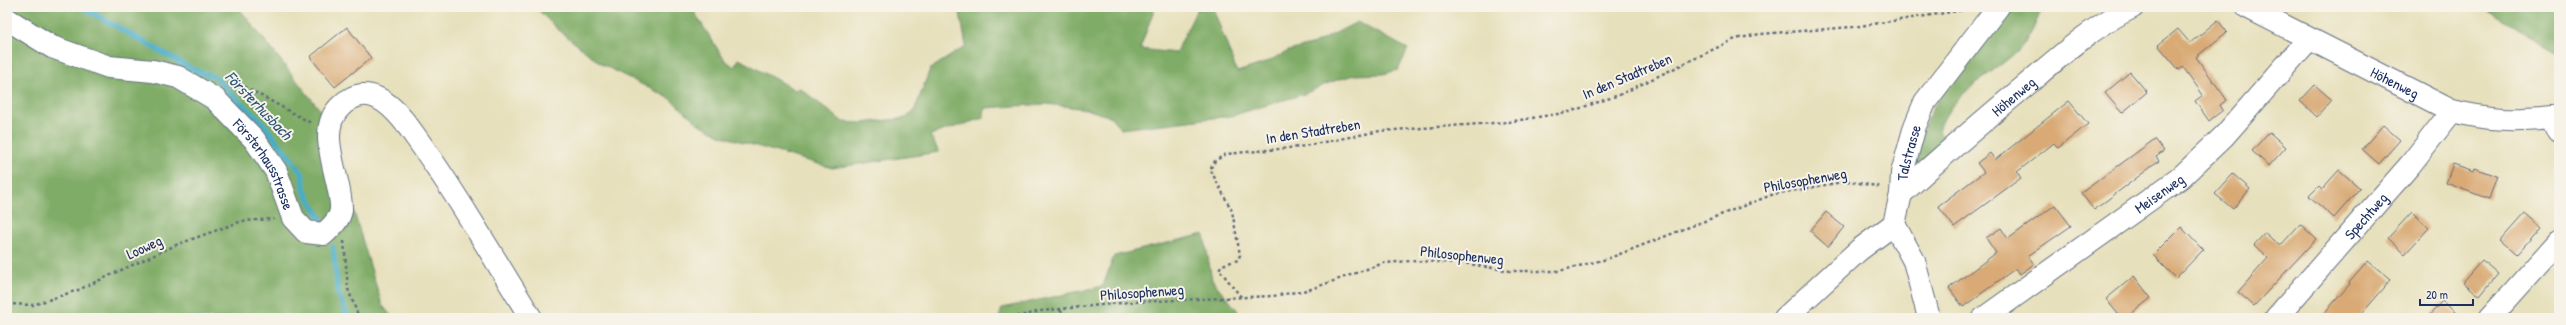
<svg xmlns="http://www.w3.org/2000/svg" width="2566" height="325" font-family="'Patrick Hand',sans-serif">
<rect width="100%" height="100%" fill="#f7f3e8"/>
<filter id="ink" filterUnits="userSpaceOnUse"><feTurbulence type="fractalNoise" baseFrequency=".025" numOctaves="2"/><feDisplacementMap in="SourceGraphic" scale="8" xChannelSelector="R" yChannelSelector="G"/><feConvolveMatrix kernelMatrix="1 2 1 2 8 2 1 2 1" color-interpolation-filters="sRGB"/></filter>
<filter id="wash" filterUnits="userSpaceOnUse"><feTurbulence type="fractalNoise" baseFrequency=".012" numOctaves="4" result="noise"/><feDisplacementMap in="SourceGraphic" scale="16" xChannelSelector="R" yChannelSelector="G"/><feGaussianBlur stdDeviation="0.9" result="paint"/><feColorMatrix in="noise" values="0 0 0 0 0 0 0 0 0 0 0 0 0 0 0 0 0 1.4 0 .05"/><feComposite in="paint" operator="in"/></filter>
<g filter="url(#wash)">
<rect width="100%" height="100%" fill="#e7e0bc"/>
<path fill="#7fac66" stroke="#4d6e62" d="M7,7H238L325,116L382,305L393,318H7Z
M535,7H691L724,59L734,67L739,59L795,90L800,88L843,122L862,123L906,118L915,109L930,69L966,46L959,7H1155L1140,49L1176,53L1197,9L1213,8L1237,72L1262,64L1289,51L1314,44L1357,22L1408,49L1398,70L1383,74L1354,75L1331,82L1304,94L1231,116L1121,129L1111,117L1086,109L1047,104L985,108L983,118L930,135L939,152L832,168L722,136L699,124L669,98L601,64L555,27Z
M2012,7H2043C2037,19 2032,35 2023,45C1997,74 1950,91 1939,131L1947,145L1911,179C1916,160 1919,137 1927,120C1947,77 1984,44 2012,7Z
M2480,7H2559V52Z
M1204,234L1212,280L1238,311L1235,318H999L1002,308L1103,286L1114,256Z"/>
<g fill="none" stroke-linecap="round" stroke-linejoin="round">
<path stroke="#49adc8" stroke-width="5.5" d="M82,7L190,68L217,78L229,92L260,120L302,173L305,192L321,219
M333,247L338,293L348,318"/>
</g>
<g id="blocks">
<path fill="#d9aa76" d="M2218,20L2227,32L2196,57L2227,100L2220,105L2223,110L2209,121L2195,101L2203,95L2183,67L2179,70L2158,45L2178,29L2190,43Z
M347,27L371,58L335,87L310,57Z
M2130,72L2147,92L2122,113L2105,93Z
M2315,85L2332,100L2317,117L2300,101Z
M2069,101L2088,124L2058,148L2054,143L2017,172L2021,178L1954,227L1938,206L1984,172L1977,163L1990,153L1995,160Z
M2383,125L2400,140L2379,164L2362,149Z
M2269,132L2286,147L2269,166L2252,151Z
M2155,139L2164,151L2156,157L2159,161L2094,210L2081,193Z
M2453,164L2474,171L2475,168L2497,176L2489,199L2446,183Z
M2339,170L2360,188L2334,218L2309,196L2319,186L2322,189Z
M2233,174L2250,189L2233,209L2215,194Z
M2055,205L2071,226L2028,256L2034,264L2020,274L2016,268L1963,307L1949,288L1996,253L1986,238L2001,228L2008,239Z
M1826,212L1844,227L1828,247L1810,231Z
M2412,212L2429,228L2405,254L2388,238Z
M2525,213L2541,227L2516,255L2500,241Z
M2300,224L2316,239L2254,306L2238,292L2268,258L2254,245L2265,233L2280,246Z
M2181,227L2203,250L2176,278L2153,255Z
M2482,260L2498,274L2480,296L2463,282Z
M2368,261L2391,280L2358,318H2320L2350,284L2349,283Z
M2134,276L2151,298L2126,318H2121L2106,299Z
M2442,301L2462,318H2427Z"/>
</g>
</g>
<g filter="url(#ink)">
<use href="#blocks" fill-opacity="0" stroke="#626d7f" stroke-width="1"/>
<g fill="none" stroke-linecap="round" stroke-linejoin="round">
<defs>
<g id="minor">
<path id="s1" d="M2247,7L2452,111C2490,120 2513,121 2552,117L2559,132"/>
<path id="s2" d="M7,19L52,47L109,67L153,71L178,77L215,99L254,139L276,171L293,218L306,232L324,234C330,228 340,220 341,210C343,181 313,131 341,106C347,100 353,96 362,95C384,93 404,120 415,136C457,194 493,257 531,318"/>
<path id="s3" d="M1901,194C1941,157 1983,121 2025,86C2058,58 2093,26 2133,7"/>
<path d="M1785,318L1859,250L1894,224"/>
<path id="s4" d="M1929,318L1914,261L1894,224L1901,194L1902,173L1915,126L1925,102L1998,7"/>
<path id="s5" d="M1984,318L2180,178L2224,136L2309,39"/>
<path id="s6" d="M2276,318L2410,165L2452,111"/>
<path d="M2490,318L2559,241"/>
</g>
</defs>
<use href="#minor" stroke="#626d7f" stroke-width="24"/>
<path stroke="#626d7f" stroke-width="2.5" stroke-dasharray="3 3" stroke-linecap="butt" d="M229,85L234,81L311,123
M344,241L348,289L359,318
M1241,297L1219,269L1222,265L1238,260L1240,255L1232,211L1210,169L1215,161L1226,154L1299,147L1380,131L1508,122L1569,112L1619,95L1735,39L1760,34L1853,27L1971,9
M7,304L33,305L78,290L176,245L242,221L274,219
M1060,310L1066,318
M222,318L226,316L228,318
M1011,318L1041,311L1130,302L1273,296L1308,290L1384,263L1411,261L1464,263L1510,271H1559L1607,259L1774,194L1848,181L1882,187"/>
<use href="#minor" stroke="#fff" stroke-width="22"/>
</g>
</g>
<g text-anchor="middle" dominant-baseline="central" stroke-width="4" stroke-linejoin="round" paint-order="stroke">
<g font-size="15" fill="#1b2f5e" stroke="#f7f3e8">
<text transform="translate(1627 76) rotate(-23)">In den Stadtreben</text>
<text stroke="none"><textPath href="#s1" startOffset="166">Höhenweg</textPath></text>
<text stroke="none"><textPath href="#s3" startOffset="149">Höhenweg</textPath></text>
<text transform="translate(1313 131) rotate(-9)">In den Stadtreben</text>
<text stroke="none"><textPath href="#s4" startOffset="174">Talstrasse</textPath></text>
<text stroke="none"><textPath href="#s2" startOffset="309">Försterhausstrasse</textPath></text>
<text transform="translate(1805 180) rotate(-10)">Philosophenweg</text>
<text stroke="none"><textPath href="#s5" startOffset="215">Meisenweg</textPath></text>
<text stroke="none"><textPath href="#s6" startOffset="136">Spechtweg</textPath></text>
<text transform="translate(144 247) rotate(-25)">Looweg</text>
<text transform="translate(1462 255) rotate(6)">Philosophenweg</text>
<text transform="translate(1142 292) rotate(-4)">Philosophenweg</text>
</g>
<g font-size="16" font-style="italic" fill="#29557e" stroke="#f7f3e8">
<text transform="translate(259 105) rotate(46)">Försterhusbach</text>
</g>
</g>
<rect width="2566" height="325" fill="none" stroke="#f7f3e8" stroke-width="24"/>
<path d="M2420 299v6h53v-6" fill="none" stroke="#1b2f5e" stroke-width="2"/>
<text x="2426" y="299" font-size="12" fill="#1b2f5e" stroke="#f7f3e8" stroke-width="3" paint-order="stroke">20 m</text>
</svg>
